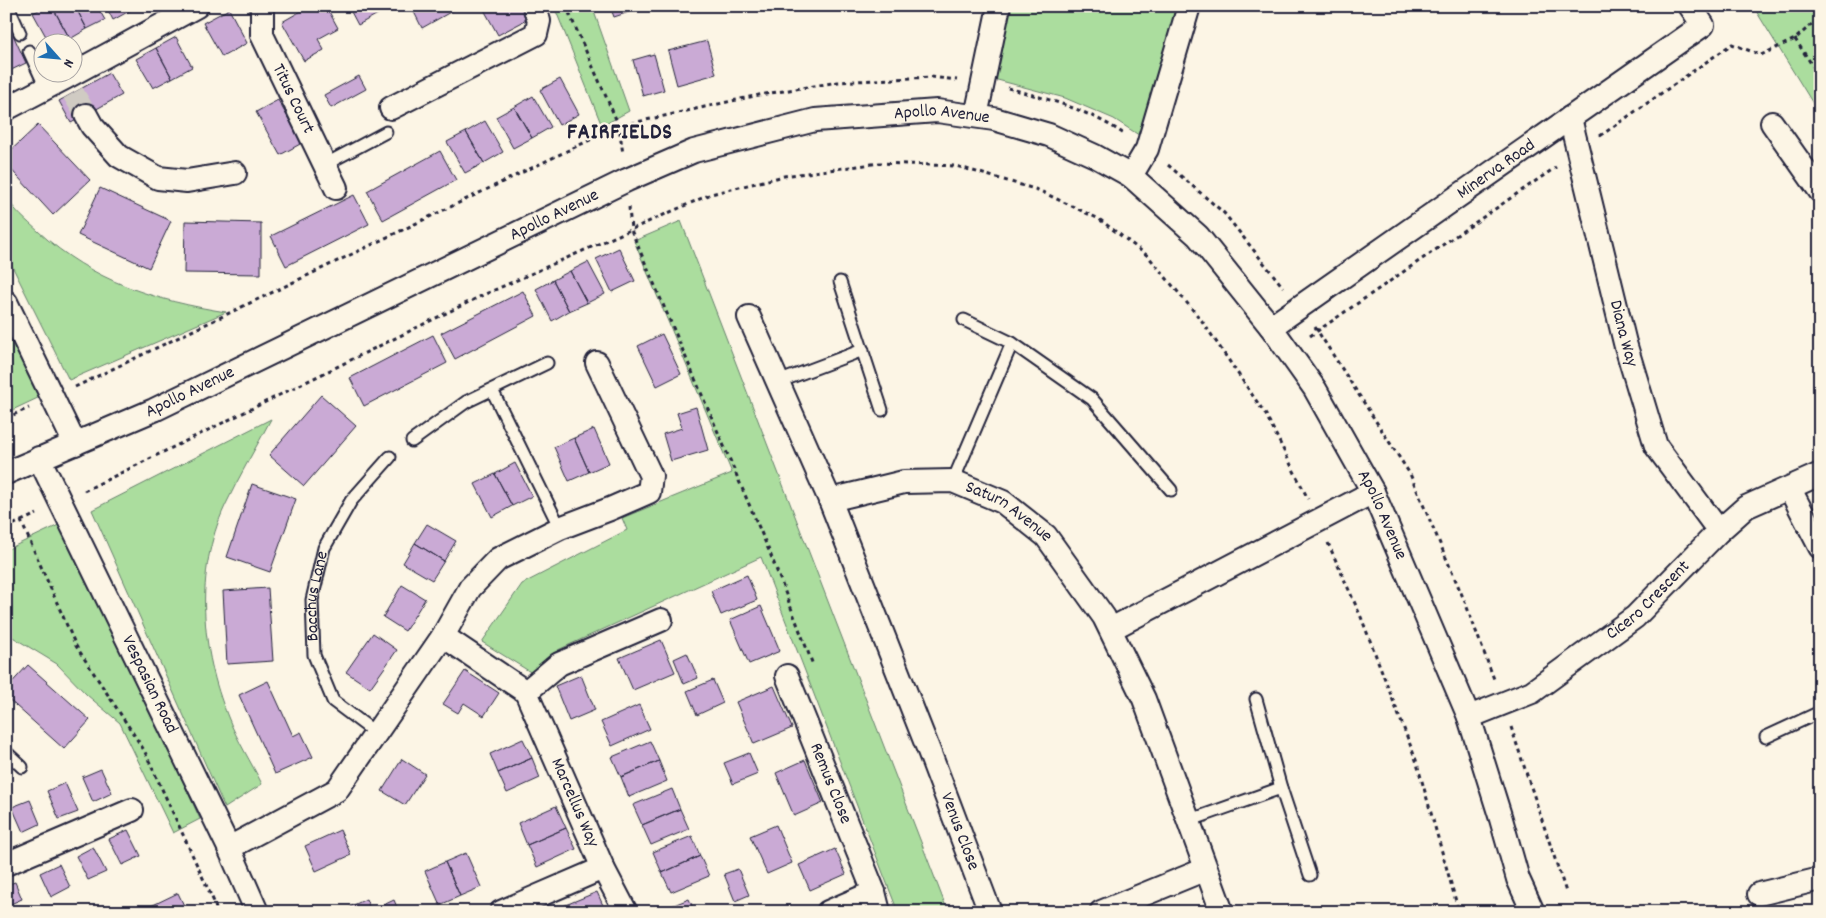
<svg xmlns="http://www.w3.org/2000/svg" width="1826" height="918" font-family="Dekko,sans-serif">
<rect width="100%" height="100%" fill="#fcf5e5"/>
<filter id="ink" filterUnits="userSpaceOnUse"><feTurbulence type="fractalNoise" baseFrequency=".02" numOctaves="2"/><feDisplacementMap in="SourceGraphic" scale="10" xChannelSelector="R" yChannelSelector="G"/><feConvolveMatrix kernelMatrix="1 2 1 2 8 2 1 2 1" color-interpolation-filters="sRGB"/></filter>
<g filter="url(#ink)">
<path fill="#abdd9e" stroke="#66806c" d="M554,6H592L629,111L602,126Z
M1006,6H1181L1145,139L1114,119L1065,98L990,78Z
M1753,6H1820V18L1818,19L1820,23V115Z
M6,196C15,212 26,220 39,232C92,281 156,301 226,312L69,380L6,254Z
M681,221L948,912H898L761,557L558,650L532,673L482,642L522,584L627,530L622,518L732,473L634,241Z
M6,321L42,396L6,413Z
M271,419C256,448 239,476 225,506C194,573 201,650 228,717C237,740 251,762 262,784L225,808L92,510Z
M65,522L200,819L173,833L120,723L87,695L57,664L6,633V550Z"/>
<path fill="#caaad5" stroke="#22223b" d="M46,6H52L70,39L63,42H49L33,13Z
M52,6H75L87,29L70,39Z
M75,6H97L105,20L87,29Z
M106,6H131L133,9L113,20Z
M310,6H326L338,28L318,39L324,50L304,61L282,22Z
M348,6H392L358,25Z
M411,6H461L422,28Z
M482,6H526L532,17L498,35Z
M610,6H647L614,17Z
M229,9L247,43L222,57L203,23Z
M6,24H8L26,63L7,72Z
M176,37L192,67L172,78L156,48Z
M707,41L716,74L677,85L668,51Z
M156,48L172,78L153,88L136,59Z
M654,54L664,90L643,96L633,60Z
M109,73L122,95L71,123L59,101Z
M359,76L366,89L331,108L324,95Z
M560,79L579,114L559,125L540,90Z
M533,96L551,127L532,138L514,107Z
M278,100L302,143L280,155L256,112Z
M514,107L532,138L513,148L496,117Z
M485,121L503,152L484,163L466,132Z
M38,125L90,180L53,215L6,164V155Z
M466,132L484,163L465,173L447,142Z
M440,151L456,180L383,220L367,191Z
M100,188L171,221L149,268L78,235Z
M354,195L369,224L286,266L271,236Z
M185,221L261,223V274L184,273Z
M619,248L635,281L612,292L596,259Z
M588,262L605,294L587,303L570,271Z
M570,271L587,303L569,311L553,280Z
M553,280L569,311L552,321L536,289Z
M523,291L536,316L455,359L441,333Z
M662,334L681,374L657,386L638,346Z
M433,335L447,363L364,406L350,378Z
M321,395L356,426L304,486L269,455Z
M696,407L708,450L671,461L663,434L682,428L677,413Z
M594,429L609,463L589,472L574,438Z
M574,438L589,472L569,481L554,447Z
M515,463L532,496L512,506L495,474Z
M495,474L512,506L492,517L475,484Z
M252,484L296,499L270,572L227,557Z
M427,524L456,541L444,561L415,543Z
M415,543L444,561L432,580L403,563Z
M747,575L757,600L721,615L711,591Z
M402,585L425,599L405,631L383,617Z
M268,588L273,661L227,664L223,591Z
M761,606L780,651L749,664L730,620Z
M373,633L397,650L370,688L346,672Z
M661,640L675,672L633,690L619,658Z
M687,653L698,678L684,684L674,659Z
M28,665L90,720L64,749L6,697V689Z
M465,671L499,693L484,716L464,703L458,713L443,704Z
M581,675L595,710L569,721L555,686Z
M713,680L723,703L697,715L687,691Z
M268,681L293,736L301,732L313,757L275,774L239,695Z
M774,686L792,728L754,744L736,702Z
M639,705L650,729L612,746L601,722Z
M523,739L532,758L498,773L490,754Z
M650,741L659,761L621,777L612,757Z
M749,753L758,774L733,784L724,763Z
M532,758L540,778L507,793L498,773Z
M402,759L425,774L405,805L382,791Z
M805,760L823,803L794,816L776,773Z
M659,761L667,781L629,797L621,777Z
M101,769L112,793L93,802L82,777Z
M65,783L78,812L59,819L47,791Z
M672,789L680,809L642,825L633,805Z
M30,800L40,824L23,832L12,807Z
M556,806L566,828L527,845L518,823Z
M680,809L689,829L651,845L642,825Z
M776,825L792,863L767,874L750,836Z
M566,828L576,849L537,867L527,845Z
M128,830L141,856L122,865L109,839Z
M340,830L351,855L316,871L305,846Z
M692,836L700,856L662,873L653,852Z
M93,847L106,872L88,880L76,856Z
M835,849L846,874L810,890L799,865Z
M466,853L481,887L460,896L445,862Z
M700,856L709,876L671,892L662,873Z
M445,862L460,896L440,905L425,871Z
M59,864L70,887L51,897L40,873Z
M738,869L749,895L735,901L724,874Z
M15,882L22,899L6,906V885Z
M597,892L606,912H566L563,906Z
M178,893L187,912H152L149,907Z
M366,899L371,911L394,900L399,912H352L350,907Z
M689,899L695,912H662L661,910Z"/>
<g fill="none" stroke-linecap="round" stroke-linejoin="round">
<path stroke="#d0cbc3" stroke-width="22" stroke-dasharray="22 11" stroke-linecap="butt" d="M73,93L86,115"/>
<defs>
<g id="service">
<path d="M8,6L20,33"/>
<path d="M29,51L46,88"/>
<path d="M324,165L386,132"/>
<path d="M840,282L882,410"/>
<path d="M964,320L1012,343L1092,399L1171,490"/>
<path d="M778,382L863,350"/>
<path d="M492,390L560,528"/>
<path d="M412,441L466,402L547,363"/>
<path d="M953,481L1012,343"/>
<path d="M1256,699L1281,788L1310,875"/>
<path id="s1" d="M377,734L333,701L314,655L312,600L324,548L351,501L390,457"/>
<path d="M1766,737L1820,712"/>
<path d="M6,752L22,767"/>
<path d="M1188,821L1281,788"/>
</g>
<g id="minor">
<path id="s2" d="M262,6V35L336,188"/>
<path d="M391,108L536,34L539,21L534,6"/>
<path d="M6,109L65,78L197,6"/>
<path d="M86,115L92,126L119,156L158,178L187,181L235,173"/>
<path d="M976,116L999,6"/>
<path id="s3" d="M1570,118L1625,343L1656,446L1719,531"/>
<path d="M1772,123L1820,191"/>
<path d="M1131,176L1147,149L1189,6"/>
<path d="M6,302L75,444"/>
<path id="s4" d="M749,317L830,500L929,751L990,912"/>
<path id="s5" d="M1271,327L1703,25L1690,6"/>
<path id="s6" d="M39,458L229,848L257,912"/>
<path id="s7" d="M6,473L154,410L627,180L694,151L815,120L937,111L994,119L1049,135L1095,156L1131,176L1198,236L1271,327L1315,389L1373,492L1469,717L1501,819L1518,879L1533,912"/>
<path d="M1790,489L1820,547"/>
<path id="s8" d="M830,500L904,482L953,481L1003,502L1046,536L1104,617L1144,699L1222,912"/>
<path d="M1111,629L1373,492"/>
<path id="s9" d="M443,636L526,692L603,868L626,912"/>
<path id="s10" d="M787,676L874,892L879,912"/>
<path d="M526,692L559,664L661,620"/>
<path id="s11" d="M1469,717L1532,692L1635,617L1719,531L1746,507L1820,474"/>
<path d="M229,848L337,790L443,636L470,588L498,559L560,528L610,509L649,492L651,476L597,363"/>
<path d="M6,864L132,810"/>
<path d="M1759,894L1820,879"/>
<path d="M501,912L603,868"/>
<path d="M828,912L874,892"/>
<path d="M1101,912L1206,869"/>
</g>
</defs>
<use href="#service" stroke="#22223b" stroke-width="15"/>
<use href="#minor" stroke="#22223b" stroke-width="26"/>
<path stroke="#22223b" stroke-width="3" stroke-dasharray="4 4" stroke-linecap="butt" d="M566,6L619,126L623,154
M1795,39L1820,77
M1008,88C1048,99 1089,110 1124,134
M1600,136L1732,44L1761,55L1795,39L1820,17
M1168,165L1224,213L1283,287
M629,207L631,230L770,553L813,665
M1315,327L1410,474L1465,602L1494,679
M1310,336L1556,167
M75,387L619,126L759,95L838,82L931,77L957,80
M6,418L29,408
M84,491L481,296L711,194L784,176L880,163L956,166L1038,190L1099,219L1148,256L1202,321L1266,415L1308,499
M21,521L37,514
M6,528L21,521L76,646L144,750L214,902L217,912
M1328,543L1361,617L1416,760L1459,912
M1511,727L1566,892"/>
<use href="#service" stroke="#fcf5e5" stroke-width="11"/>
<use href="#minor" stroke="#fcf5e5" stroke-width="22"/>
</g>
</g>
<g text-anchor="middle" dominant-baseline="central" stroke-width="4.5" stroke-linejoin="round" paint-order="stroke">
<g font-size="18" fill="#22223b" stroke="#fcf5e5">
<text stroke="none"><textPath href="#s2" startOffset="100">Titus Court</textPath></text>
<text stroke="none"><textPath href="#s7" startOffset="1012">Apollo Avenue</textPath></text>
<text stroke="none"><textPath href="#s5" startOffset="275">Minerva Road</textPath></text>
<text stroke="none"><textPath href="#s7" startOffset="606">Apollo Avenue</textPath></text>
<text stroke="none"><textPath href="#s3" startOffset="222">Diana Way</textPath></text>
<text stroke="none"><textPath href="#s7" startOffset="201">Apollo Avenue</textPath></text>
<text stroke="none"><textPath href="#s8" startOffset="189">Saturn Avenue</textPath></text>
<text stroke="none"><textPath href="#s7" startOffset="1639">Apollo Avenue</textPath></text>
<text stroke="none"><textPath href="#s1" startOffset="164">Bacchus Lane</textPath></text>
<text stroke="none"><textPath href="#s11" startOffset="216">Cicero Crescent</textPath></text>
<text stroke="none"><textPath href="#s6" startOffset="252">Vespasian Road</textPath></text>
<text stroke="none"><textPath href="#s10" startOffset="116">Remus Close</textPath></text>
<text stroke="none"><textPath href="#s9" startOffset="221">Marcellus Way</textPath></text>
<text stroke="none"><textPath href="#s4" startOffset="556">Venus Close</textPath></text>
</g>
<g font-size="22" font-weight="bold" letter-spacing="1" fill="#22223b" stroke="#fcf5e5">
<text x="620" y="133">FAIRFIELDS</text>
</g>
</g>
<rect width="1826" height="918" fill="none" stroke="#fcf5e5" stroke-width="25"/>
<rect x="12" y="12" width="1801" height="893" fill="none" stroke="#22223b" stroke-width="2" filter="url(#ink)"/>
<g transform="translate(58 58) rotate(117)"><circle r="24" fill="#fcf5e5" stroke="#a5a1a1"/>
<path d="M0-4L9 19L0 12L-9 19Z" fill="#1f6fb2"/>
<text y="-8" font-size="14" font-weight="bold" text-anchor="middle" fill="#22223b">N</text>
</g>
</svg>
